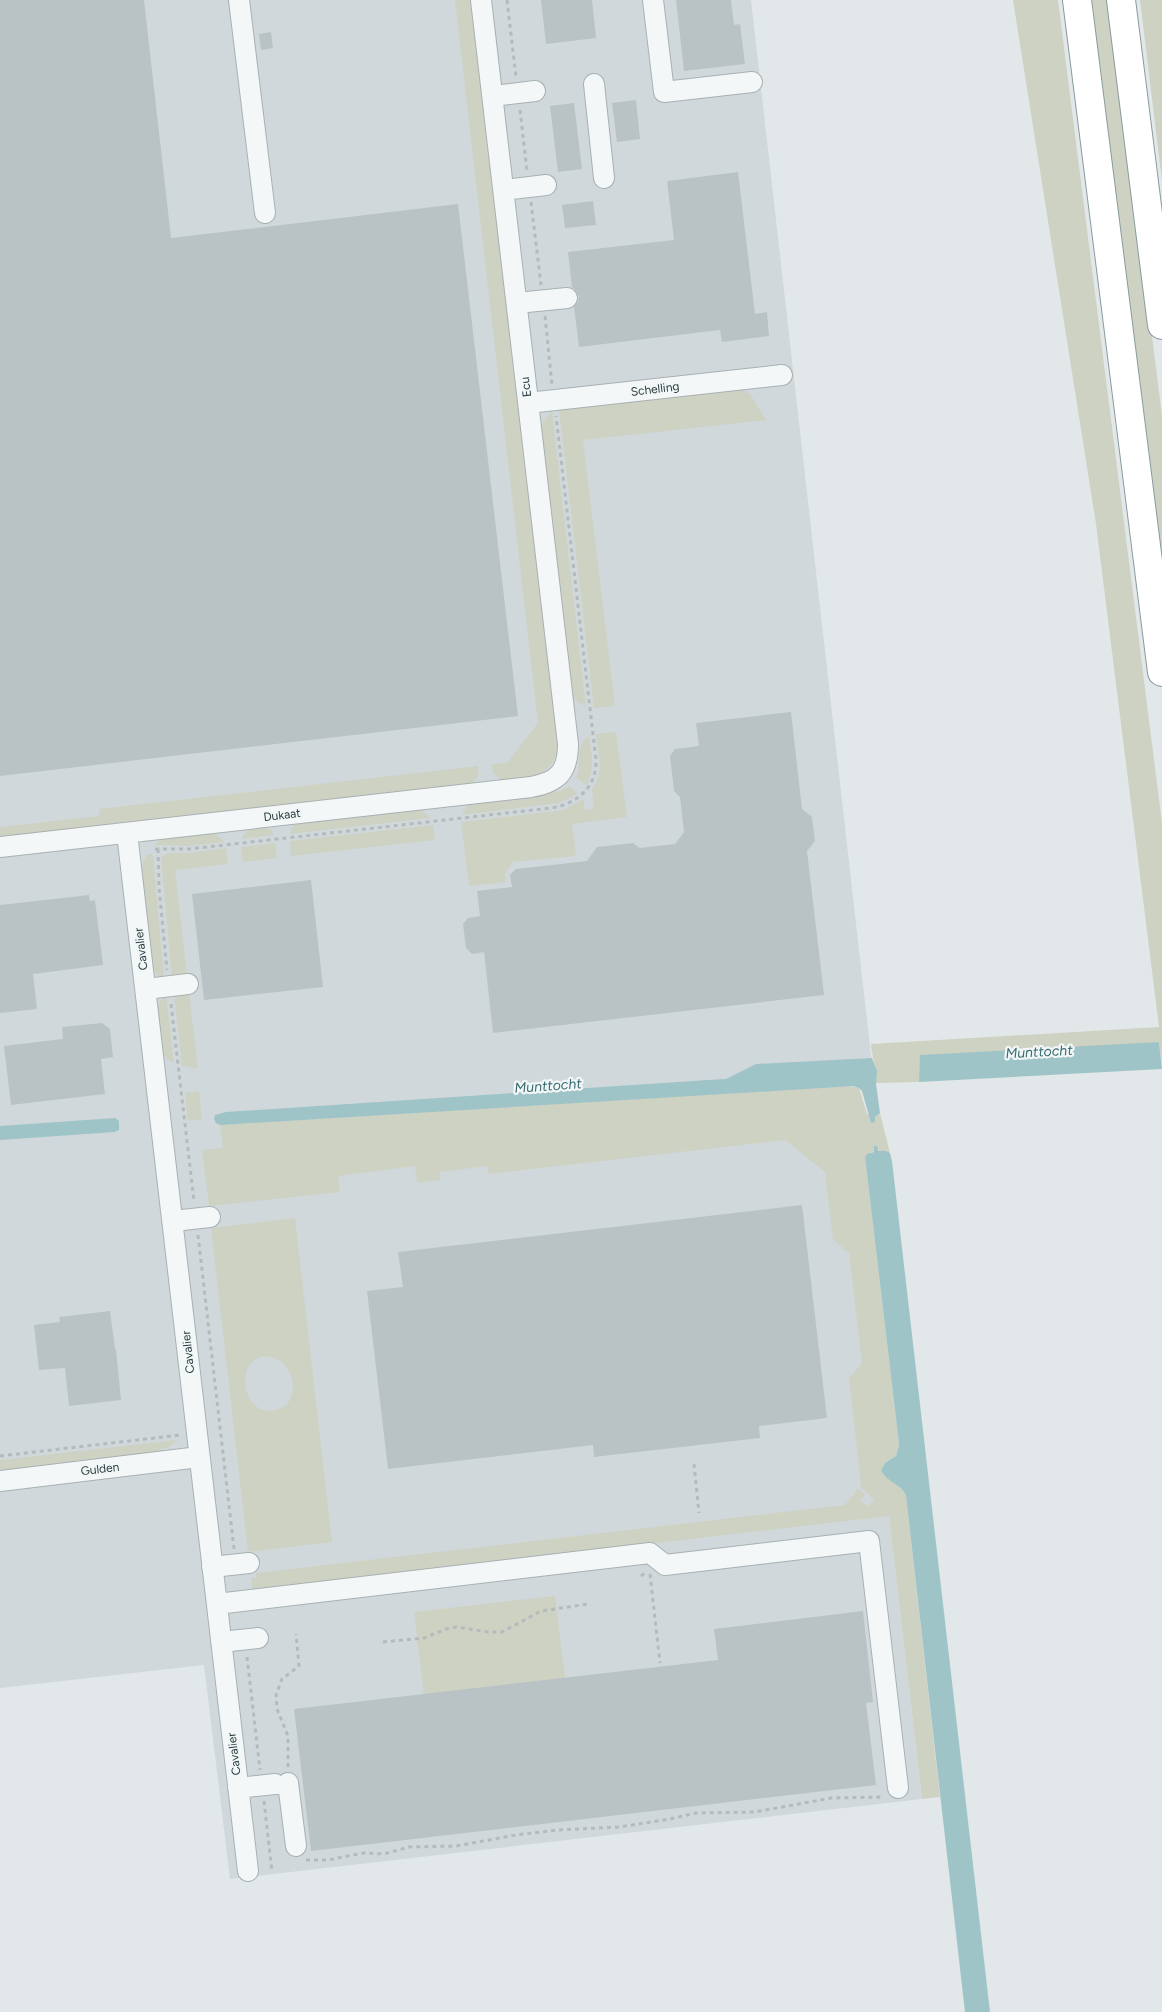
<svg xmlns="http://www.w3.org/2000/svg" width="1162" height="2012" font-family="Figtree,sans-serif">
<rect width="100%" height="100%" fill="#e2e8e9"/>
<path fill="#d0d8db" d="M0,0H751L873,1073L842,1111L922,1799L230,1879L204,1665L0,1688Z"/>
<path fill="#ced2c3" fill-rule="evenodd" d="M455,0H473L559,743C554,777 531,777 503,781L493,773L492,764L507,763L538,723Z
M1013,0H1058L1162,823V1064L1159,1042L919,1077V1082L876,1083C877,1069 872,1057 871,1044L1159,1027L1096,524Z
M1087,0H1110L1162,416V582Z
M1140,0H1162V181Z
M739,388L750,394L766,420L583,440L615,706L594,708L559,409Z
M552,411L586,707L578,702L572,695L541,425Z
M616,732L627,817L572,824L576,856L513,862L505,874L506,882L469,886L461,822L564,810L583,799L585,810L594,809L592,789L598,779L600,766L596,734Z
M589,736C592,754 595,769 587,785L576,778C584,762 571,750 589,736Z
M478,766V776L472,784L0,839V827L99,816V809Z
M570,786L578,794L559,803L462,815L467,806L474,801L561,791Z
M414,808L423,811L430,818L289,834L292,827L299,821Z
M262,825L272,831L274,835L242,839C245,829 253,826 262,825Z
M433,825L435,840L291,856L290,841Z
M210,832L220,837L224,842L189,846L154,845L162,838Z
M275,843L277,858L243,862L241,847Z
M226,848L228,864L175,870L187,976L172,978L161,858L167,853H188Z
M147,854H152L154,858L155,879L164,978L157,975L152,967L142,878L143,863Z
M189,992L198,1069L182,1066L174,994Z
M166,994L174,1063L167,1059L162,1053C160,1035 150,1006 166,994Z
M840,1086L859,1088L867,1114L875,1117L880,1113L890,1153C883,1149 870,1150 865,1157L899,1444L896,1456L885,1463L881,1470C888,1481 902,1485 906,1496L940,1797L922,1799L889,1516L253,1590L251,1578H257L256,1573L845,1505L858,1489L865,1495L860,1501L868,1506L874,1499L860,1487L861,1484L849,1378L862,1363L849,1253L833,1240L825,1172L785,1140L488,1174L487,1166L440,1172V1180L417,1183L415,1166L338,1176L340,1192L209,1206L202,1150L223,1148L220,1125Z
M199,1091L202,1119L188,1121L185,1093Z
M295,1218L332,1542L248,1552L211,1228ZM264,1356C290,1358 300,1384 287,1405C246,1431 229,1362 264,1356Z
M177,1440L169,1447L154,1452V1453L0,1471V1460Z
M555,1596L565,1678L424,1695L414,1612Z"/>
<path fill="#9fc4c7" d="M1159,1042L1162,1069L919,1082L920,1055Z
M872,1058L877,1071L876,1084L880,1113L875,1117V1122L871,1123L862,1091L859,1088L854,1086L220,1125L216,1123L214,1119L215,1115L226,1112L708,1080L726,1079L756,1064Z
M115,1118L119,1121V1130L115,1132L0,1140V1126Z
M874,1146H877L878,1151H886L890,1153L892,1161L990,2012H965L906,1496C902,1484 886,1482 881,1470L885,1463L896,1456L899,1444L865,1157L867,1154L874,1152Z"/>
<path fill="#b9c3c6" d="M0,0H144L171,238L458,204L518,716L0,776Z
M541,0H592L596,38L546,44Z
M676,0H731L734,25L740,24L745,64L684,71Z
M271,32L273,48L261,50L259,34Z
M636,100L640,139L617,142L612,103Z
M574,103L582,169L558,172L550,106Z
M738,172L755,314L767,312L769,336L722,342L720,330L579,347L574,307L578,302L579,296L576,291L572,287L568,252L674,240L667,181Z
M593,201L596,225L565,228L562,205Z
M791,712L802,809L812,817L815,841L807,851L824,995L493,1033L484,952L472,954L466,948L463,924L468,918L480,916L477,891L512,887L510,875L516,869L587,861L597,847L633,843L640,848L675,844L684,832L680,797L674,791L670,756L675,749L699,746L696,723Z
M311,880L323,987L204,1000L192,894Z
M89,895L90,901L95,900L103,965L33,974L37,1009L0,1013V905Z
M102,1023L110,1029L113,1057L101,1059L105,1094L11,1105L4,1046L63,1039L62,1027Z
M802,1205L827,1418L759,1426L760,1438L594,1457L593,1445L388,1469L367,1291L403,1287L398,1252Z
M110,1311L115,1349H116L121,1400L69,1406L65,1368L39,1370L34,1325L60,1322L59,1317Z
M863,1611L873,1702L866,1703L876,1785L311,1851L294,1709L718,1660L714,1629Z"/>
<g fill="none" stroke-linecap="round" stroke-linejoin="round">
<defs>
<path id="minor" d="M239,0L265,213
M653,0L664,92L752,82
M594,84L604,178
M493,96L535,91
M504,190L546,185
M517,303L567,298
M528,403L782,375
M127,833L248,1871
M0,847L531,787C558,782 568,772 568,744L481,0
M146,989L188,984
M173,1221L210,1217
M0,1481L199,1457
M212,1567L249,1563
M217,1604L650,1553L665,1565L869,1541L898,1788
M221,1642L258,1638
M288,1783L296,1846
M238,1788L275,1784"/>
<path id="highway" d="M1077,0L1162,672
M1121,0L1162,325"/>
</defs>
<use href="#minor" stroke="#a7b1b3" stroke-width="22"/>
<use href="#highway" stroke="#8a9b9f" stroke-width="30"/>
<path stroke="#b4bbbd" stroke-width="3" stroke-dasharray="4 4" stroke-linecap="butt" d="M507,0L516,77
M520,110L527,171
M531,202L541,285
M545,316L552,385
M155,849H189L551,808C577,804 597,787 596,760L556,416
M158,849L159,888L167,970
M171,1004L194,1201
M198,1235L234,1549
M0,1456L180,1435
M694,1464L699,1513
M650,1574L660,1663
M641,1576L646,1572
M383,1642L424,1638L446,1629L456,1627L489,1632H502L541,1611L588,1604
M247,1657L260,1770
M288,1767V1736L277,1709L276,1695L282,1679L299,1666L296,1634
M264,1801L272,1872
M306,1860H328L364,1853L384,1854L409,1847L456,1846L516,1835L557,1830L619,1827L670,1819L696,1813L755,1812L831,1798L883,1797"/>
<use href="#minor" stroke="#f4f7f8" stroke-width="20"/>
<use href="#highway" stroke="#fff" stroke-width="28"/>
</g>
<g text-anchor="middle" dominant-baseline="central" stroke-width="4.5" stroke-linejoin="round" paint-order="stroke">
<g font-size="12" fill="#2b3c40" stroke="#f1f6f7">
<text transform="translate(526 387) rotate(-97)">Ecu</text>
<text transform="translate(655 389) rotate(-7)">Schelling</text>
<text transform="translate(282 815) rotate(-7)">Dukaat</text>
<text transform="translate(141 949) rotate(-97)">Cavalier</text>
<text transform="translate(188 1352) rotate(-96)">Cavalier</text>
<text transform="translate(100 1469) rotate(-7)">Gulden</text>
<text transform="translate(234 1754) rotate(-97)">Cavalier</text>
</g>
<g font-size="14" font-style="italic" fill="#376b71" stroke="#f1f6f7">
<text transform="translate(1039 1052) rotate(-3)">Munttocht</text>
<text transform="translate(548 1086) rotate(-4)">Munttocht</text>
</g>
</g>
</svg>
